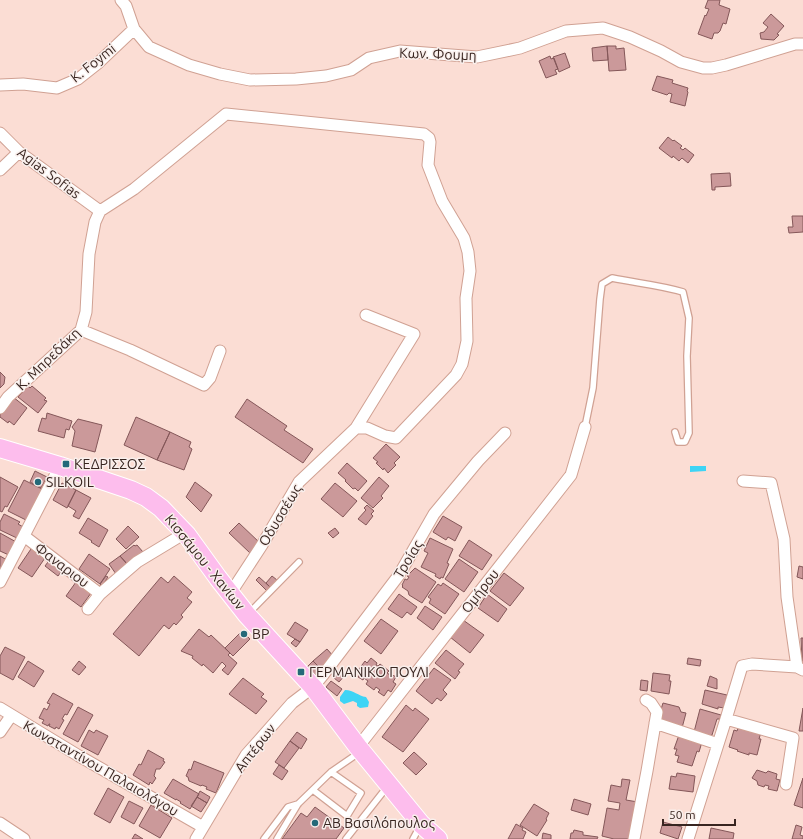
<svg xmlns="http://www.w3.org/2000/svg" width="803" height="839" font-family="Ubuntu,sans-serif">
<rect width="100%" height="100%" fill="#fbddd4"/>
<path fill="#3ed4f5" d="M690,466H706V471L690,472Z
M345,690C354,690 358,696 366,697L369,702L368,707L360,708L357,706V703L353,701L344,704L340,701V697Z"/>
<path fill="#cb999a" stroke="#845759" d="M708,0H720L719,5L730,9L726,24L723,23L720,31L718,33H714L712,39L698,34L705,15L706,16L709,9L705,8Z
M771,14L784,26L777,34L779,35L774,40L761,39L760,33L764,32L768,27L763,23Z
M607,46H616V49L624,48L626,70L609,71Z
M607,46L608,60L593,61L592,48Z
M565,53L570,67L559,72L553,57Z
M550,56L551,59L554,58L558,69L555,70L557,74L546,78L539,61Z
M657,76L673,80L672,83L688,88L687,91L688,92L685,106L670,102L672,94L669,93L667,95L652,90Z
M668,137L673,141L674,140L682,146L680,148L683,150L685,148L694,155L688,163L682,158L679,161L673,156L672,158L659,148Z
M730,173L731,186L715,187V190H712L711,174Z
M792,216H803V232L789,233L788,227H793Z
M0,372L5,377L4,384L0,388Z
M28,386L30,388L32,386L46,398L44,400L47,401L38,413L18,397Z
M13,397L27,408L14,425L9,421L8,423L0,417V415Z
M247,399L287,426L284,430L313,449L303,463L235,417Z
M47,413L72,421L69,430L66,429L64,438L38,431L42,418L46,419Z
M136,417L170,432L157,460L124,445Z
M78,419L102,425L95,452L72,446L75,431L72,427Z
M170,432L191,442L189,447L192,449L184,470L157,460Z
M386,444L400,457L394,463L396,465L388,473L384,468L383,470L376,463L378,462L373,458Z
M347,463L367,481L358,491L355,488L353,489L345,481L346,480L338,473Z
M35,471L47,477L41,488L30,482Z
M0,477L18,487L7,507L5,506L2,512L0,511Z
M379,477L389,486L381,496L383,498L373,508L361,498Z
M24,480L44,490L28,521L8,511Z
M195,482L212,495L201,512L186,497Z
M62,483L76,490L67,508L53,500Z
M335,483L357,501L343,517L321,499Z
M76,490L91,498L79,519L73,516L76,511L68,506Z
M367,505L374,511L371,514L373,516L366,525L358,519L366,510L364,508Z
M4,514L20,522L18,524L25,528L19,539L0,530V522Z
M443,516L462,527L455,541L448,537L446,540L433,532Z
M88,518L108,530L99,547L91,542L92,541L79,533Z
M239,523L260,543L250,553L229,533Z
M128,526L139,537L126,549L116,539Z
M335,528L339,533L333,538L328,533Z
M0,533L18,543L11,556L0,551Z
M430,538L453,549L447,563L449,564L443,578L441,577L440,579L435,576L436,574L421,567L428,553L424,551Z
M469,540L492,555L482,570L459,556Z
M134,545L135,546L137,545L143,552L128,565L120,556Z
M33,546L47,555L32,577L18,568Z
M89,554L110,569L100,584L79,569Z
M0,556L7,560L0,572Z
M120,556L128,565L116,574L109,564Z
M51,558L64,568L58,576L45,566Z
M459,559L478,572L464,592L445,579Z
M799,566L803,567V579L797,577Z
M415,568L436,582L422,603L409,595L408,591L402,587L403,586L402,585L405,579L407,580L409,577L407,576Z
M504,573L524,588L510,606L490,591Z
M106,576L108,577L102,586L100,584Z
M174,576L192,592L187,598L192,602L181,615L183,617L176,625L174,623L169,629L164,625L139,656L113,634L161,577L168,583Z
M272,576L277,580L270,587L266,583Z
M259,577L270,587L267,591L256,580Z
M76,582L91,593L81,607L66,596Z
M443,583L459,594L445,614L429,603L431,599L428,597L438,584L441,586Z
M399,594L417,607L411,615L407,612L402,618L388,609Z
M487,594L507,609L498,622L478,608Z
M425,606L442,617L433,630L417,618Z
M381,619L398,631L381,654L364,641Z
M463,620L484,635L470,653L450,637Z
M295,622L308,630L300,642L287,634Z
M199,629L209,637L211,635L230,653L228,655L237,663L228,675L222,670L226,666L222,662L213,673L203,664L202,666L192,658L193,656L181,651Z
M242,631L250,639L233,656L225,648Z
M801,638H803V661H802Z
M295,639L300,642L296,647L291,643Z
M5,647L25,657L13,680L0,673V656Z
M327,649L334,657L321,669L313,661Z
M446,650L464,664L458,671L460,672L455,679L435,663Z
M371,658L377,663L376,665L378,666L380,664L389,671L387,673L390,675L391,674L396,677L393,682L396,684L391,692L388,690L384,696L378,692L380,690L376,687L374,690L366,684L368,681L364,678L363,680L358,677L362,671L359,669L365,661L367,663Z
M688,658L701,660L700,666L687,664Z
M28,661L44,671L34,687L18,677Z
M79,661L86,667L79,675L72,670Z
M313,661L323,671L316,677L307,667Z
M434,668L451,680L443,690L447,694L441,701L437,698L432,704L416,691Z
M340,670L345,675L339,682L334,678Z
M653,673L670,675L669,681H671L669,694L651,691Z
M710,676L717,679V689L707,686Z
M243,678L264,694L261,697L267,701L256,714L229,694Z
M641,680L648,681L647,691L640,690Z
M331,681L342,689L337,696L326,687Z
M705,690L727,695L724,708L718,707V709L702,704Z
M53,693L73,704L67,715L65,714L62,719L64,720L59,729L56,727L55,729L49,726L50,724H49L48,726L42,723L44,720L39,718L44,708L47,710L50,704L47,703Z
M663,703L679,707L681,712L686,713L682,728L657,722Z
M406,705L413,711L415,708L429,719L403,752L382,737Z
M78,707L93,715L78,742L63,734Z
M803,708V731H799Z
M700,709L721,715L720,719H717L712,735L708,737L694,732Z
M739,726L761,732L759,739H761L757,755L749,753V755L737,751L738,750L729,747L734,730L737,731Z
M89,730L94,733L96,730L108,736L98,755L81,746Z
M297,732L307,739L301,749L290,741Z
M679,735L702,742L699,752L697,751L692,766L677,762L679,756L675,755L677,749H674Z
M290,741L299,748L284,768L275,762Z
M148,750L164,759L163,761L165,762L160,769H156L154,776L156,778L152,784L150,782L149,785L133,775L139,764L141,765Z
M414,752L427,764L416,775L403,763Z
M194,761L224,773L216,793L206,789L207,787L202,785L201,786L189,781L188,777L186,776L189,769L191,770Z
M279,765L288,771L282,780L273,774Z
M757,770L766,773L768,771L777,774L776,779L780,780L777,791L768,789L769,786L765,785L764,787L758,785L757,781L752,778Z
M677,773L695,776L693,792L669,789L671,776L676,777Z
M803,778V808L794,805Z
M173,779L199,794L190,809L180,803L181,802L176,799V800L164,793Z
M622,779L630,780L626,800L638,802L631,839H614L602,836L607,808L619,810L620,803L608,801L611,785L621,787Z
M108,788L124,797L110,823L94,814Z
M200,791L210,797L207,803L197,797Z
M197,797L207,803L201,812L191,806Z
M574,799L591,804L588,815L571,810Z
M129,801L143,808L134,824L121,817Z
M534,804L549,813L546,819L547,820L537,836L520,825Z
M151,805L172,818L160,838L139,826Z
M315,807L344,828L336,839H282L301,813L307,817Z
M663,822L682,827L678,839L660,833Z
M516,824L523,828L522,830L526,832L523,839H508Z
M796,825L802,827L800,835L803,836V839H792Z
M711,828L734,833L733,839H709Z
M574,830L583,832V835L598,837L597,839H570L571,833H573Z
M543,833L551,835V839H542Z
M135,834L143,839H132Z"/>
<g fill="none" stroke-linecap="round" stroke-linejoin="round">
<defs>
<path id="lane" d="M585,427L593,388L600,299L602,284L612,278C636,283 660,285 683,292L689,318L687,356L689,433L685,442H678L675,432
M249,613L299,562
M313,790L347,816L361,793L331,772
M264,839L288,807L298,804
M277,839L298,804L331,772L360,752
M346,839L387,787
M413,839L420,826"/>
<path id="street" d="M121,0L126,6L134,29L149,47L189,65L220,74L250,80L296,79L326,76L351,70L369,58L400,51L477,57L520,48L566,31L603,28L630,37L661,51L681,62L703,68H712L726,65L795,44H803
M0,85L23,84L57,88L78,79L97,64L134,29
M0,133L19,152L100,211
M0,170L19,152
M100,211L134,189L226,114L424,134L429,138L430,142L428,165L442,201L464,238L468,252L470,271L466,298L467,341L462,364L456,375L396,438L385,436L367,428H356
M81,330L130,350L204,385L210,378L220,351
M0,408L8,397L81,330L86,312L89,254L95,222L100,211
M743,481L771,483L784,539L787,597L797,667
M24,536L100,594
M0,582L60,466
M230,594L262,545L299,482L356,428L414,334L366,315
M88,609L100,594L137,562L185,533
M0,708L79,756L203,827
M726,719L793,738L786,784
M655,723L718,744
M0,732L11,716
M358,747L571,475L585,427
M0,823L24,839
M196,839L246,755L292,703L313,687L323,675L399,575L434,514L478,461L505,433
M634,839L647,771L657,712L651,703L646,700
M688,839L726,719L742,666L752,664L797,667L803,670"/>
<path id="primary" d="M0,448L60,466L131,490L146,497L161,508L187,535L218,578L247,615L313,687L358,747L421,824L438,839"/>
</defs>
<use href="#lane" stroke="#d0a193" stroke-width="8"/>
<use href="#street" stroke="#d0a193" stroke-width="13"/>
<use href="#primary" stroke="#fff" stroke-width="20"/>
<use href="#lane" stroke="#fff" stroke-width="5.5"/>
<use href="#street" stroke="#fff" stroke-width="11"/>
<use href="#primary" stroke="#fdbded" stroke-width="18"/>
</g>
<g fill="#246979" stroke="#f9efec" stroke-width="1.5">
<rect x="62" y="460" width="8" height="8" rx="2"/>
<circle cx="38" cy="482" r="4"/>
<circle cx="244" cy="634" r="4"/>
<rect x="297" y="668" width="8" height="8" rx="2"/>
<circle cx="315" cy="823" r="4"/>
</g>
<g text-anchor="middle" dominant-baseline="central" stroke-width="3" stroke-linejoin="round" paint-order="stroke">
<g font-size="14" fill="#382520" stroke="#f9efec">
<text transform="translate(438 54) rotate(2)">Κων. Φουμη</text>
<text transform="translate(93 63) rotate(-38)">K. Foymi</text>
<text transform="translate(49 173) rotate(37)">Agias Sofias</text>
<text transform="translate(48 359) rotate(-44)">Κ. Μπρεδάκη</text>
<text transform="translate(280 515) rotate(-59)">Οδυσσέως</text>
<text transform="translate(408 559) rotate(-59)">Τροίας</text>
<text transform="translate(205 562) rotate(51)">Κισσάμου - Χανίων</text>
<text transform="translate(62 565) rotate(37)">Φαναριου</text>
<text transform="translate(480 591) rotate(-52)">Ομήρου</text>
<text transform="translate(255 748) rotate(-52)">Απτέρων</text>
<text transform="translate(101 768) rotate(30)">Κωνσταντίνου Παλαιολόγου</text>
</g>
<g font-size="14" fill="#382520" stroke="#f9efec" text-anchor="start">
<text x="74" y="464">ΚΕΔΡΙΣΣΟΣ</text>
<text x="46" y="482">SILKOIL</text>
<text x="252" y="634">BP</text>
<text x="309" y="672">ΓΕΡΜΑΝΙΚΟ ΠΟΥΛΙ</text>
<text x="323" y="823">ΑΒ Βασιλόπουλος</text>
</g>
</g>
<path d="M663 819v6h72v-6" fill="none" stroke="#382520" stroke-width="2"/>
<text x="669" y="819" font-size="12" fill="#382520" stroke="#f9efec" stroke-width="3" paint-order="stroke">50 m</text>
</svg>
